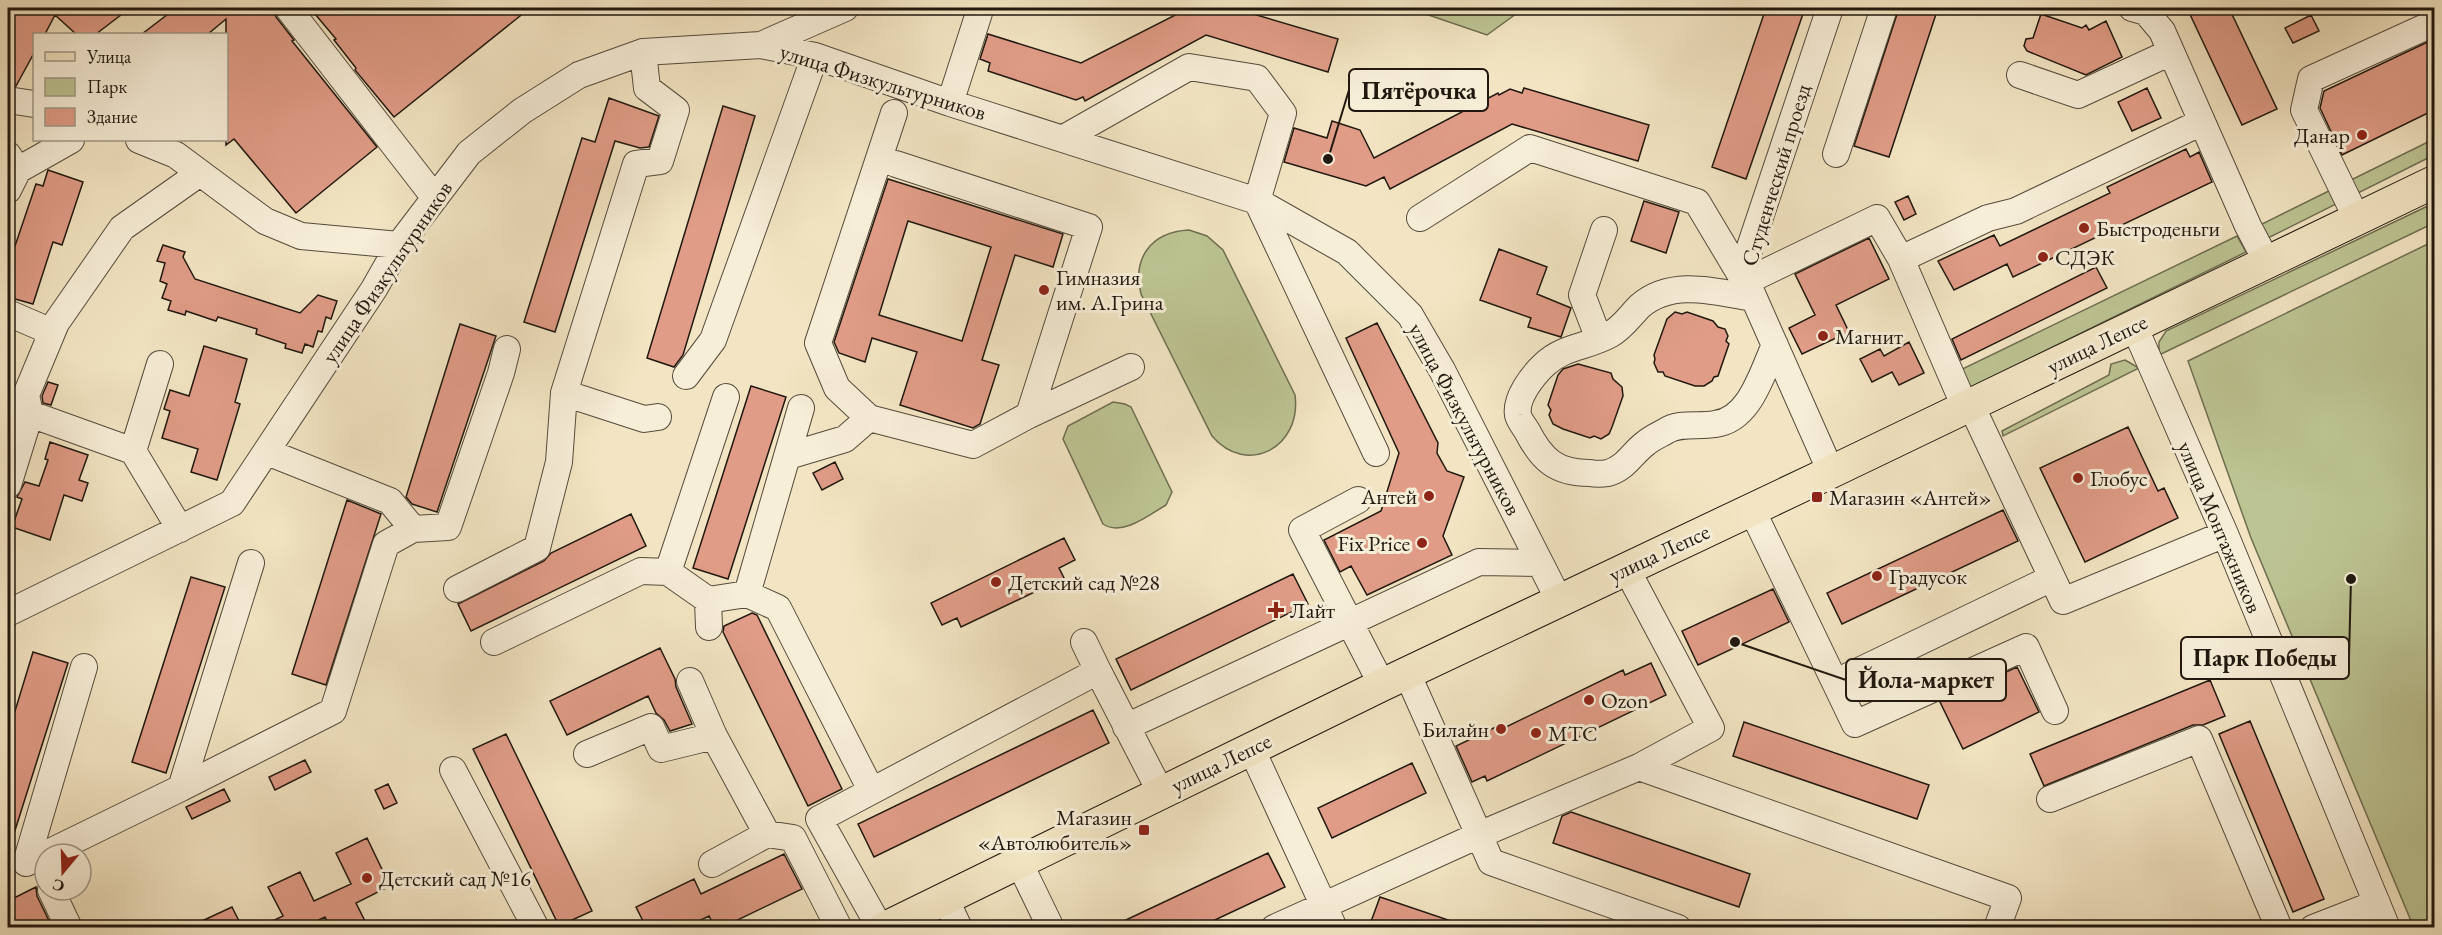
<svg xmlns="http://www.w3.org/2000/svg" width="2442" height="935" font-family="'EB Garamond',serif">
<rect width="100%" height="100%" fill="#f3e5c3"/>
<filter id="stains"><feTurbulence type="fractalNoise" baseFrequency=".00333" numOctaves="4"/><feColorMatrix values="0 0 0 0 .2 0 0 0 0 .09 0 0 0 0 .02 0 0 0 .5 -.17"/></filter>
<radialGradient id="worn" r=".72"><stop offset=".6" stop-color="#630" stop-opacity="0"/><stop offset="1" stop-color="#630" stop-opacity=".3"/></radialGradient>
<path fill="#bdc493" stroke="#6e6e51" stroke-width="1.5" d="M1408,8H1524L1487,35Z
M2434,139V155L2264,240L2258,226Z
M2434,203V223L2159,355V342L2166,331Z
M1189,230L1207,236L1223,250L1295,395C1302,447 1247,477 1212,436L1141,294C1132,258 1151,232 1189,230Z
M2237,236L2246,252L1961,392L1952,374Z
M2434,241V927L2414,928L2251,538L2188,361Z
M2125,360L2139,368L2003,436L2002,431L2109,375L2111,364Z
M1113,402L1125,404L1131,407L1172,492L1166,505C1149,515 1122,537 1103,524L1063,439L1068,426Z"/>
<path fill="#e09c87" stroke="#20180f" stroke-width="1.5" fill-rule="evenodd" d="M8,8H88L96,14L104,8H130L96,34H76L55,15L45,34H34V53L16,86L8,85Z
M176,8H273L276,17L294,40L292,41L377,147L296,213L234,139L226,145V19L208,34H142Z
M310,8H530L394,117L355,70L356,68L334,40L336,39Z
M1189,8H1233L1338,39L1328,72L1206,35L1085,101L1083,97L1076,100L988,71L990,63L980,59L988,34L1081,63Z
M1766,8H1805L1746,179L1712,167Z
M1899,8H1938L1889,157L1854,146Z
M2187,8H2229L2277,109L2242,125Z
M2041,14L2082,28L2086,25L2089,30L2106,21L2122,57L2086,75L2027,51L2024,46L2026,39L2033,38Z
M2311,15L2319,31L2293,43L2285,28Z
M2434,39V110L2342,155L2320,108L2324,91Z
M1524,88L1649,125L1638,161L1512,124L1390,189L1384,177L1366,186L1284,162L1294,128L1327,138L1332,121L1360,130L1374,158L1498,93L1499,95L1510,89L1522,93Z
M2147,88L2161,118L2132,131L2118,102Z
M609,98L659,116L649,147L640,148L615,141L555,332L524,322L582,138L595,142Z
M723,106L755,116L683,355L674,367L647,358Z
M2186,149L2190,157L2199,152L2212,182L2013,277L2007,264L1954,290L1938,261L1994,235L2000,246L2110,193L2107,187Z
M48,170L83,182L62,245L53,242L33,304L8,297V243L15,246L36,184L43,186Z
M888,179L1063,234L1053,267L1015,255L982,360L999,365L980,424L973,428L900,405L917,352L872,338L865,362L839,353L834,342ZM908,221L991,247L962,341L879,315Z
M1908,196L1916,214L1904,220L1895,202Z
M1644,201L1679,212L1666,253L1631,241Z
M1869,238L1889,279L1836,305L1849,332L1802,354L1789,328L1815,315L1795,274Z
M163,245L185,252L183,257L195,279L300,313L318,295L337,301L331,319L326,317L322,332L318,331L313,347L305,344L302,353L285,348L286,344L256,334L257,329L218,317L216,321L186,311L185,315L168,310L171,301L162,298L167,284L160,281L165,263L157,261Z
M1499,249L1547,267L1537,294L1571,308L1561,337L1528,327L1531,318L1480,300Z
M2096,267L2107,288L1961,360L1952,339Z
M1675,312L1682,314L1687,312L1713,321L1718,327L1725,329L1728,336L1726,341L1729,344L1718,376L1714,377L1712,381L1704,386H1695L1665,376L1663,372H1658L1654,363L1655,359L1654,355L1667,319Z
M1377,323L1438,443L1437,453L1447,471L1464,477L1443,536L1452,555L1367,595L1351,566L1340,572L1324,540L1381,511L1399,453L1346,338Z
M460,324L496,336L437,512L412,504L406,497Z
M1909,342L1924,373L1899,385L1892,372L1872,382L1860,359L1880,349L1884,356Z
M204,346L247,359L235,402L240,404L217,480L191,472L198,449L162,438L170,411L164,409L170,390L189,396Z
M1578,364L1611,373L1613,379L1622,387L1623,396L1612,427L1609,434L1601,439L1594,436L1590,438L1563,429L1553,424L1549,415L1551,410L1548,405L1558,375L1563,369Z
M48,382L58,385L51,405L43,403L42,396Z
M751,386L786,397L728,579L693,568Z
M2128,427L2158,491L2164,488L2178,518L2085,562L2040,468Z
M50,442L88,455L79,480L88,483L82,501L64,495L50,540L12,527L22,499L17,497L25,482L39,486L48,460L45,459Z
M835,462L843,479L822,490L813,473Z
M347,500L381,514L326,685L292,674Z
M2003,510L2018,541L1842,624L1827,593Z
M631,514L646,546L471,631L458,604L544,561L551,553Z
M1064,538L1075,560L1059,568L1064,578L961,627L957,618L942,625L931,603Z
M1293,574L1308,604L1131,690L1116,659Z
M191,577L225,587L166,773L132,762Z
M1773,589L1789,622L1698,665L1682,631Z
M752,613L757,615L842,789L808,806L723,632L724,626Z
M660,648L675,679L676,687L692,724L670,731L664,720L656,713L648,696L567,735L550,701Z
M33,652L68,663L11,843H8V734Z
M1651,663L1666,695L1487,781L1485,776L1472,782L1456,746L1502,724L1504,728L1623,670L1625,675Z
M2017,667L2039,712L1963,749L1940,702Z
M2210,680L2225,716L2203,725H2193L2044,786L2030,754Z
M1093,710L1109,743L874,857L858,824Z
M2250,721L2324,899L2293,912L2219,734Z
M1744,722L1929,785L1917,819L1733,756Z
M506,734L592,911L559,926L473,749Z
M305,760L311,772L275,790L269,777Z
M1412,763L1426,793L1332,838L1318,808Z
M388,784L397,803L384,809L375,790Z
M224,789L230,801L192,819L186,807Z
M1571,812L1750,874L1739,907L1553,843L1562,816Z
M367,838L390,886L356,903L368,927H330L325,917L304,927H260L283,916L268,887L300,872L314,901L351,884L336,853Z
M1268,853L1285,887L1200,927H1111Z
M784,854L802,889L723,927H715L709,916L686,927H646L636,907L694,879L701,894Z
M36,887L37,896L52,927H17L8,908V901Z
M1380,897L1463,925V927H1369Z
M232,907L242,927H189Z"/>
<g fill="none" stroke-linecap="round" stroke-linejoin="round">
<defs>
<path id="minor" d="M288,8L435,198
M1830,8L1742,271L1831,472
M2132,8L2146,12L2162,31L2248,226L2267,262
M761,45L845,8
M643,52L647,88L676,110L660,161L636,164L564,393L644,419L658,417
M2020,75L2078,95L2171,52
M8,100L34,104
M950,103L979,13L975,8
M894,113L818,343L837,388L869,418L973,445L1029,415L1089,227L896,164
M1064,138L1189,67L1257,78L1283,113L1257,201L1376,453
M139,140L176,155L265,221L301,236L399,245
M1836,154L1884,8
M8,155L18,170L8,190
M18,170L71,140
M1420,218L1530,148L1697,202L1746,284
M2357,219L2304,110L2311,79L2434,23
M1901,259L1988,218L2016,211L2202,122
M1747,281L1877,218L1901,259L1965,407
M1754,298C1717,292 1672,278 1640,306C1630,316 1623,327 1611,334C1589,347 1564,346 1545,364C1533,375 1515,398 1518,415C1519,420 1524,426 1527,431C1542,460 1556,473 1590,473C1595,474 1602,474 1608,473C1626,468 1632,453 1646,443C1652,438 1659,435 1666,431C1680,422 1698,427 1715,424C1750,420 1762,373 1775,345
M8,313L52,332
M2134,326L2225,534L2387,928
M1599,339L1582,295L1604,230
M686,376L713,340L815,56
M1971,405L2063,601L2225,534
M8,406L133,451L180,529
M801,408L747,594L778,608L871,790
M1029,415L1131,367
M133,451L160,364
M267,452L390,501L413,529
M788,456L845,439L869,418
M8,485L30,414L26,395L56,323L122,228L200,173
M1358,500L1302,530L1382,685
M1752,510L1855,724L2026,647L2055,711
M1626,568L1711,728L1639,767
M668,572L708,600L747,594
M457,589L537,548L559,462L564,393
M708,600L709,627
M8,613L232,503L374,289L399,245L469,153L522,111L579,75L643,52L761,45L815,56L950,103L1257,201L1347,252L1410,315L1442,370L1559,600
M494,642L641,571L668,572L726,397
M1084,642L1098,671
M1407,673L1491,862L1678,928
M690,681L714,736L767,834
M1836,682L2052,578
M1126,727L1479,562L1540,563
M1251,748L1334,928
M587,754L651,727L661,749L714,736
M453,770L536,928
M181,788L333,711L386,544L413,529L448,527L501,373L507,349
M2050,799L2199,739L2279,928
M45,854L26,863L84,667
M46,854L181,788L251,563
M1019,862L1051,928
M712,864L767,834L793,838L839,928
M51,890L69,928
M945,898L959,928
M880,928L819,819L1098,671L1161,793
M1274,928L1479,835L1639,767L2008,898L1997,928
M2313,928L2377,903"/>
<path id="major" d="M885,928L1382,685L1831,472L2434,182"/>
</defs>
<use href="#minor" stroke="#554b3c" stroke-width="28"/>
<use href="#major" stroke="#20180f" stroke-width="34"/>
<use href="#minor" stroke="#f7eed8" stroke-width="26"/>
<use href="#major" stroke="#f3e5c3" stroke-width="32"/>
</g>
<g fill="#8f2418" stroke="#f7eed8" stroke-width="2">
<circle cx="2362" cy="135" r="6"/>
<circle cx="2084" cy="228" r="6"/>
<circle cx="2043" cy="257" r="6"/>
<circle cx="1044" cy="290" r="6"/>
<circle cx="1823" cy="336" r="6"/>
<circle cx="2078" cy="478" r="6"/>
<circle cx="1429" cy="496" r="6"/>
<rect x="1811" y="491" width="12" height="12" rx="3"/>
<circle cx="1422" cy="543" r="6"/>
<circle cx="1877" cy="576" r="6"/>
<circle cx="996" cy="582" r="6"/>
<path d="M1273 601h6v6h6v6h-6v6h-6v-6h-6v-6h6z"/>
<circle cx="1589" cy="700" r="6"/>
<circle cx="1501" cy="729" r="6"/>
<circle cx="1536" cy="733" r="6"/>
<rect x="1138" y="824" width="12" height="12" rx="3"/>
<circle cx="367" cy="878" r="6"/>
</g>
<g text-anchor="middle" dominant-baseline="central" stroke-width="6" stroke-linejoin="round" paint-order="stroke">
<g font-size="22" fill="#20180f" stroke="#f7eed8">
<text transform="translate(883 82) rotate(17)">улица Физкультурников</text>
<text transform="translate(1776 175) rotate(-73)">Студенческий проезд</text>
<text transform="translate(387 272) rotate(-56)">улица Физкультурников</text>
<text transform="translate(2097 344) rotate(-26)">улица Лепсе</text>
<text transform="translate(1465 419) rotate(62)">улица Физкультурников</text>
<text transform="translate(2220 527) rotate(67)">улица Монтажников</text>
<text transform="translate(1659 553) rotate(-25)">улица Лепсе</text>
<text transform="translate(1221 763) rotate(-26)">улица Лепсе</text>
</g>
<g font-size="22" fill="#20180f" stroke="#f7eed8" text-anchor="start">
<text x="2350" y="135" text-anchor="end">Данар</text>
<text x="2096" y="228">Быстроденьги</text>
<text x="2055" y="257">СДЭК</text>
<text x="1056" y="277">Гимназия<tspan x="1056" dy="25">им. А.Грина</tspan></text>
<text x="1835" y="336">Магнит</text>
<text x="2090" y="478">Глобус</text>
<text x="1417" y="496" text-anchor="end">Антей</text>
<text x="1829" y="497">Магазин «Антей»</text>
<text x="1410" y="543" text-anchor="end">Fix Price</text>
<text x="1889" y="576">Градусок</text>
<text x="1008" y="582">Детский сад №28</text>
<text x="1290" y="610">Лайт</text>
<text x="1601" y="700">Ozon</text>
<text x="1489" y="729" text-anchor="end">Билайн</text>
<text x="1548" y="733">МТС</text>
<text x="1132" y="817" text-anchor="end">Магазин<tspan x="1132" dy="25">«Автолюбитель»</tspan></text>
<text x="379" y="878">Детский сад №16</text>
</g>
</g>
<path fill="none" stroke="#20180f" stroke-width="2" d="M1328 159L1349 90M2351 579L2349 658M1735 642L1846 680"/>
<g fill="#20180f" stroke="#f7eed8" stroke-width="2">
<circle cx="1328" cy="159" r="6"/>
<circle cx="2351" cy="579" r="6"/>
<circle cx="1735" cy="642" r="6"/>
</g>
<g fill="#f7eed8" stroke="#20180f" stroke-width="2">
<rect x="1349" y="69" width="139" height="42" rx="6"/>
<rect x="2181" y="637" width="168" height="42" rx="6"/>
<rect x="1846" y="659" width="160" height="42" rx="6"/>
</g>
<g font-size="24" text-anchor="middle" font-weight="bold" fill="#20180f">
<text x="1419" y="99">Пятёрочка</text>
<text x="2265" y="666">Парк Победы</text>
<text x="1926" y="688">Йола-маркет</text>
</g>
<rect width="2442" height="935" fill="none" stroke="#f3e5c3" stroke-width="30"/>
<rect x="9" y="9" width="2424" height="917" fill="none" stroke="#20180f" stroke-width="3"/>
<rect x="15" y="15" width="2412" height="905" fill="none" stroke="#20180f" stroke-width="1.5"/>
<rect x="33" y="33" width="195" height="108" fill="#f7eed8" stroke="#a19888" stroke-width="1.5"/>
<rect x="45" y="52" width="30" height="9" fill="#f3e5c3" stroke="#a19888" stroke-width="1.5"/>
<text x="87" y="63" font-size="18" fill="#20180f">Улица</text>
<rect x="45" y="78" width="30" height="18" fill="#bdc493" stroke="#a19888" stroke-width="1.5"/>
<text x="87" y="93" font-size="18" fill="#20180f">Парк</text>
<rect x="45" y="108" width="30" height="18" fill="#e09c87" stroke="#a19888" stroke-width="1.5"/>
<text x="87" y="123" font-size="18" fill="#20180f">Здание</text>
<g transform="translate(63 872) rotate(199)"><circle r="28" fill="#f7eed8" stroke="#a19888" stroke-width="1.5"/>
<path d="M0-4.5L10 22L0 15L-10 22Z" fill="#8f2418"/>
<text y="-9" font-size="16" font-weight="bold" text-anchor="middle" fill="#20180f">С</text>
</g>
<rect width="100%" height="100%" filter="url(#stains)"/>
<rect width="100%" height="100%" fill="url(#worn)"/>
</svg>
